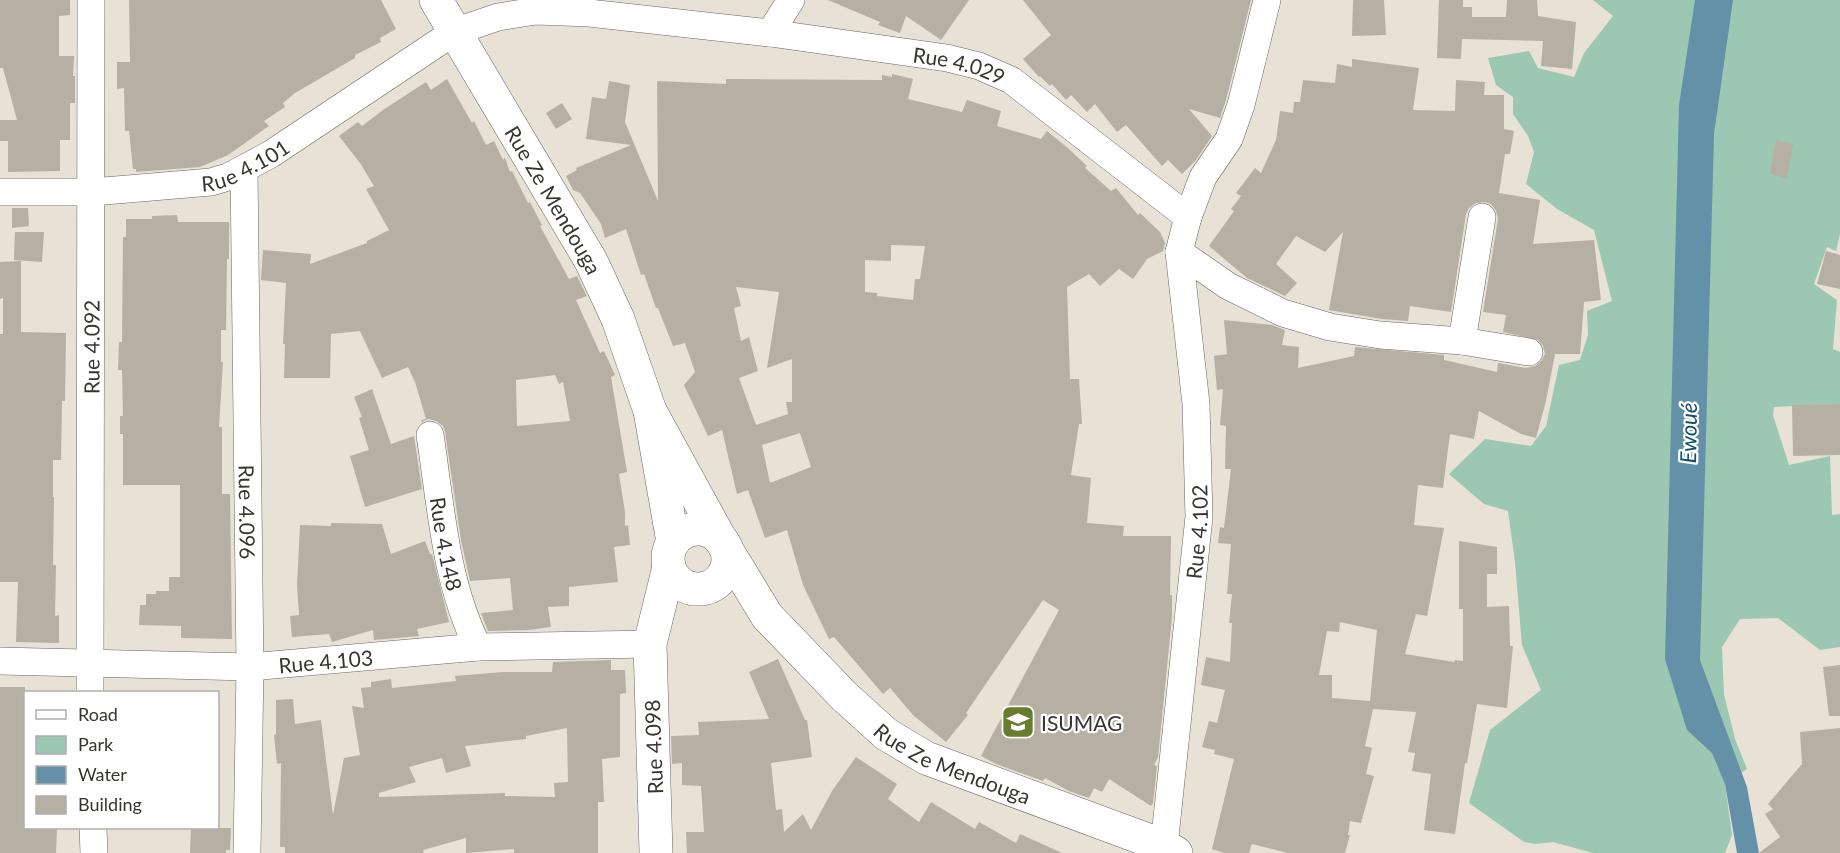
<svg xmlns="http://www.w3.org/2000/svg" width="1840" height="853" font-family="Lato,sans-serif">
<rect width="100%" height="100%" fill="#e7e2d5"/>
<path fill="#9cc7b2" d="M1593,0H1840V234L1836,251L1827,247L1814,284L1837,300L1833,349L1840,352V404L1774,407L1773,415L1789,465L1830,456L1832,515L1840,514V647L1820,650L1778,618L1740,619L1722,647L1724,695L1735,739L1747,769L1725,784L1732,835L1725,853H1593L1553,842L1536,844L1524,842L1469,803L1490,730L1541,690L1522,645L1515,562L1508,511L1484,504L1449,474L1485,439L1531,446L1546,426L1559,365L1580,360L1588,335L1587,311L1612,301L1594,230L1557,209L1526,184L1534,152L1528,136L1513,114V97L1496,85L1488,58L1529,51L1538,68L1574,77L1584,53L1613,16Z"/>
<path fill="#6491a8" d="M1695,0H1733L1714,134L1700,660L1747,787L1759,853H1737L1725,784L1712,753L1687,730L1665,659L1679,105Z"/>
<path fill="#b6afa4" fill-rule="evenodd" d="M0,0H70V15L59,16V56H74L73,76H75V103H70V140H60V171L8,172V141H0V120H17L3,68H0Z
M129,0H381L396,29L380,38L381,42L355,55V58L295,93L283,103L285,107L264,121L269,126L228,155L200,167L136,172V169H133L129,131H125L124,88L117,89V62H130Z
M828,0H969L941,40L906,16L900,33L878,25L880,22Z
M1023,0H1251L1226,100L1220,118L1189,109L1212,136L1196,160L1182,174L1168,160L1162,166L1126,125L1117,132L1095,104L1087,112L1071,95L1066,100L1052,84L1050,86L1040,76L1039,77L1023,59L1051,35Z
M1353,0H1384L1386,35L1352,36Z
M1439,0H1463V7H1472V17H1506L1507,0H1537L1538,16L1576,22L1572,69L1541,66L1543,41L1462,39L1461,59L1437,58Z
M1352,59L1419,68L1413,110L1455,111L1456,80L1485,82L1484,95H1504V129L1514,131L1510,154H1505L1499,193L1540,200L1533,244L1594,240L1601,300L1584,302L1580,354H1555L1546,401L1536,438L1521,434L1479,411L1474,439L1450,434L1443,488L1418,485L1414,525L1444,528L1427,616L1416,614L1405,654L1454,662L1455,660L1463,661V609H1459V541L1497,547V574H1487V607L1509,606L1510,646H1513L1507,708L1477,704L1467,763H1465L1455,834L1424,830L1431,774L1412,771L1415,753L1408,752L1416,712L1373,709L1365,746L1372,748L1366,774L1374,776L1361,823L1350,821L1348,835H1350L1345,853H1288L1252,844L1249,853H1224L1212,849L1234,759L1214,754L1215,750L1202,747L1209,721L1217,723L1225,690L1201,685L1206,657L1230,662L1232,623H1229L1232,594H1227L1231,544L1218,543L1220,527L1224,528L1231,469H1225L1226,426L1220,425L1223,389L1217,390L1214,356L1227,354L1224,320L1272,325L1285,330L1282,345L1299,347L1298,368L1354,356L1355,347L1444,355V360L1497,372L1498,363L1526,368L1535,366L1541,361L1545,354L1543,346L1538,340L1503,332L1506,315L1483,312L1498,219L1496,211L1491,204L1485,202L1476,203L1469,208L1466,214L1451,312L1410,306L1408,321L1382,319L1329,310L1343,232L1325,252L1296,236L1276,264L1297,283L1285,296L1247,278L1209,246L1234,211L1231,209L1241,196L1236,193L1255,168L1261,173L1276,140L1280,111L1293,113L1294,102H1300L1303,80L1335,83L1337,64L1352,67ZM1340,622L1377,630L1370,701L1332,698V675H1319L1327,631L1339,632Z
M892,74L913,79L908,99L962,112L967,100L1001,111L997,126L1041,139L1047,131L1069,149L1087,166L1085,168L1111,191L1116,188L1138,215L1140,213L1160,232L1165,243L1163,251L1147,259L1133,279L1119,269L1100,286L1089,274L1067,287L1070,379H1079L1082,424H1079L1071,475L1091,478L1087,523L1124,526L1123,536H1171L1170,595H1172V617L1158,757L1154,765L1157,766L1153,803L1151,806L1109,779L1102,792L1094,788L1089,798L1069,791L1045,778L1043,781L996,764L981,756L1059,610L1043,600L966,713L968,715L946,742L913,715L890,688L883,694L834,637L829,639L803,585L787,530L765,538L748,490L737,494L722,430L708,436L684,385L695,372L685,343L673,346L658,308H656L644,274L641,275L626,229L605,238L601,224L580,193L573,190L566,176L577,170L576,168L631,145L586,139L592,97L606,99L609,81L630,85L625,122L658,201L657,81L726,84V79L882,80V75L892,77ZM891,245L925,246L920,279H915L913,300L877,296V293L865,292V260L891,261ZM736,287L779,292L767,368L792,359V402H786L788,414L756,425L739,378L758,371L749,337L741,341L734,308L741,306ZM800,433L811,467L770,483L762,445Z
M447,79L472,123L474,121L486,145L494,141L503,160L505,158L510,172L512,171L528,203L530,202L542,225L540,226L569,279L577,276L587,296L576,300L600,353L604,351L615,375L611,377L627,472L619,474L625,512V526L628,525L630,545L614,547L618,582L569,587V606L548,607L551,627L529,630L488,631L481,613L513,610L510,578L470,581L461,540L445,432L443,426L436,421L428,419L422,422L421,420L426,419L415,382L408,367L382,378L360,331L331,334L330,378H284L285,344H283L286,283L261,280L263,250L311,254L310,264L367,243V241L389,230L366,189L374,186L360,163L339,136L358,122L362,126L383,110L426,82L431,90ZM555,375L559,384L563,382L570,421L517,426L516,380Z
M562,103L572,119L556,129L546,113Z
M1776,140L1793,144L1787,178L1770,174Z
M12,208H28L29,226L12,228Z
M177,215L178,222H229V259H227L226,330H221V362H223L219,427H222V494H230L232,639L181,638V626L139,625L140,605H146V594H156V591H169V577H180V485H123V434H120V416H123L122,370H118L119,342H122L123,237H126V219H152V216Z
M15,232H44L42,262L14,260Z
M1826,251L1840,255V289L1817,284Z
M21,261V332L66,333L65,401H62L61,460H53V497H54L53,565H56L55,616L59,615V643L16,642L18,582H0V334H3V298L0,299V262Z
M372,389L391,444L414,436L422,489L365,507L350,456L369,450L359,418L362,417L354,397Z
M1840,404V455L1793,456L1792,405Z
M331,523L382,524L391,554L425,541L430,554H432L449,622L417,629L419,636L374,640L373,630L332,642L329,634L292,637L290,616L299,615L297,586L300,525L331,526Z
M778,659L805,720H807L812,757L771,763L776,810L782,809L784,832L803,814L811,830L832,791L856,757L897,784L888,799L919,822L931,802L975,829L979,822L1016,843L1020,834L1062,853H687L686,832H704L701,786L682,785V763L672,764L671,736L699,735L698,722L769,719L749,672Z
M611,660V670H625L626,693L620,694V757L602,759L604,802H598V853H514V849L466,853V838L423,850L424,853H285V847H280L281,763L277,764L274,735L276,734V700L293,699L295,724L321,720L333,815L344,758L360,755L352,706L364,708L361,688L371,687V682L391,679L392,688L456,681L455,676L503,672H552L553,662ZM567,728L568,782L554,783L555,797L505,796V793L379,797V793L416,782L409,767L442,758L446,773L471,766L465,746L526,739V736Z
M1840,665V716H1829L1823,667Z
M0,687H25L26,828L57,829L56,853H0Z
M1840,728V853H1759L1780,837L1765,814L1773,809L1768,804L1802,764L1800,732Z
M191,828H231L230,850H226V853H190Z"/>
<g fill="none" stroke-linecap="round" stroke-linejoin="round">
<defs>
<g id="minor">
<path d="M770,33L791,0"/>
<path id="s1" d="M244,170L250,667L247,853"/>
<path id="s2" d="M0,192H92L211,182L228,177L271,154L454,32L498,17L536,11L589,13L770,33L947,58L979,66L1011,80L1188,217L1203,177L1229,139L1241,105L1267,0"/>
<path d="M1179,252L1228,286L1283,313L1330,327L1380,335L1462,341L1529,352"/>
<path d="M1462,341L1482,217"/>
<path id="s3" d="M430,435C441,506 445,582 478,647"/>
<path id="s4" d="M0,661L250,667L478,647L650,644"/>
<path id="s5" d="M90,692L91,0"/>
<path d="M93,828L94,853"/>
<path id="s6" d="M1164,846L1199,517L1196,404L1179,252L1188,217"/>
</g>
<g id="major">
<path id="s7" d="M436,0L591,261L618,319L650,411L673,542"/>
<path id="s8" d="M650,411L722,542L767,616L844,696L886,734L926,758L1164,846L1176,853"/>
<circle cx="698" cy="559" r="30"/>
<path d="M656,853L650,644L669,567"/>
</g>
</defs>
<use href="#minor" stroke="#6a665b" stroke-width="28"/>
<use href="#major" stroke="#6a665b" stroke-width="34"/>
<use href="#minor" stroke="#fff" stroke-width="27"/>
<use href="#major" stroke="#fff" stroke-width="33"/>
</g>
<defs>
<symbol id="school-square" viewBox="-11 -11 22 22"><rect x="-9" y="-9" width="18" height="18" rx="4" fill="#677c2c" stroke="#fff"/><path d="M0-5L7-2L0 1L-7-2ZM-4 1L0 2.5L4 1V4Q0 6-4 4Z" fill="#fff"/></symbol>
</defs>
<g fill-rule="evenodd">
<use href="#school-square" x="999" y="703" width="38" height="38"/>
</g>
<g text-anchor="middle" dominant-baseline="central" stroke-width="4.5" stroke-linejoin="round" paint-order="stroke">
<g font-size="21" fill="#373530" stroke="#fff">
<text stroke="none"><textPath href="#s2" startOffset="1010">Rue 4.029</textPath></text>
<text stroke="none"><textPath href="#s2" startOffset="249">Rue 4.101</textPath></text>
<text stroke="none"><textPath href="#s7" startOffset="232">Rue Ze Mendouga</textPath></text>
<text stroke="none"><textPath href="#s5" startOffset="345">Rue 4.092</textPath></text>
<text stroke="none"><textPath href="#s1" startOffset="342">Rue 4.096</textPath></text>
<text stroke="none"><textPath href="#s6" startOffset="316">Rue 4.102</textPath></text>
<text stroke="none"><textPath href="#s3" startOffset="110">Rue 4.148</textPath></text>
<text stroke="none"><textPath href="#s4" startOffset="326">Rue 4.103</textPath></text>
<text transform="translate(653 747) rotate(-92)">Rue 4.098</text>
<text stroke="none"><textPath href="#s8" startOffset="477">Rue Ze Mendouga</textPath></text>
</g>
<g font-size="21" fill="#373530" stroke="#fff" text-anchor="start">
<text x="1041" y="722">ISUMAG</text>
</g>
<g font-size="22" font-style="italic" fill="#134f68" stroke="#fff">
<text transform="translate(1688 433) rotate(-89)">Ewoué</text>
</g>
</g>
<rect x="24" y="691" width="195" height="138" fill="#ffffff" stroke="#afaeac" stroke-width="1.5"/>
<rect x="36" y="710" width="30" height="9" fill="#ffffff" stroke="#afaeac" stroke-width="1.5"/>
<text x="78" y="721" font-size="18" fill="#373530">Road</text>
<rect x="36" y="736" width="30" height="18" fill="#9cc7b2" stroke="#afaeac" stroke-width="1.5"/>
<text x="78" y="751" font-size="18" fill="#373530">Park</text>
<rect x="36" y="766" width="30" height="18" fill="#6491a8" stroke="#afaeac" stroke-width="1.5"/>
<text x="78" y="781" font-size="18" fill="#373530">Water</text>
<rect x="36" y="796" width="30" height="18" fill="#b6afa4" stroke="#afaeac" stroke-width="1.5"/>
<text x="78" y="811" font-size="18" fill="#373530">Building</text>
</svg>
